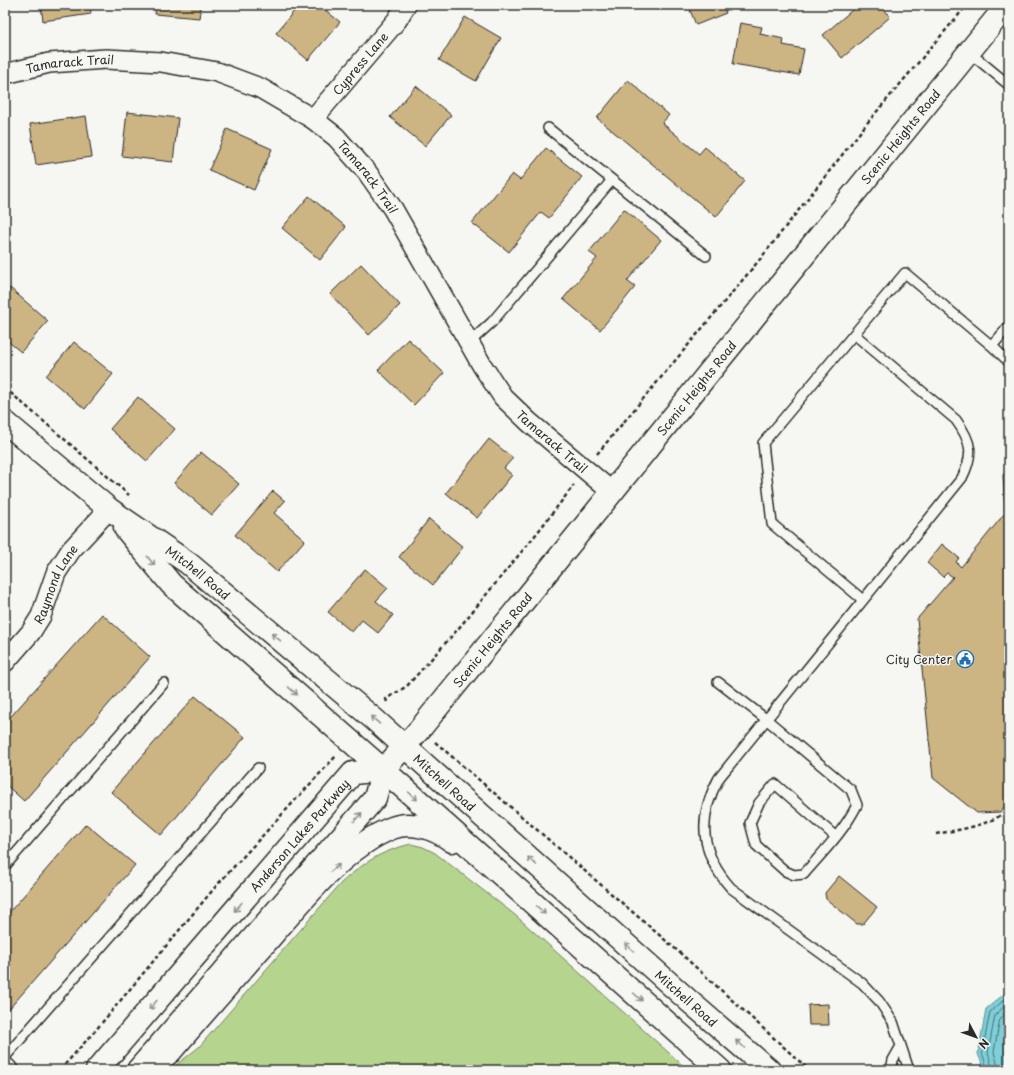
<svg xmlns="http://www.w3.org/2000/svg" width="1014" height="1075" font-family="'Playpen Sans',sans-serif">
<rect width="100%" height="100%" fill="#f6f6f2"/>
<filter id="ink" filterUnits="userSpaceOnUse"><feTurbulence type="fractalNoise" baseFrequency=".025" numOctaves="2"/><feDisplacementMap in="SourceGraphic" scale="8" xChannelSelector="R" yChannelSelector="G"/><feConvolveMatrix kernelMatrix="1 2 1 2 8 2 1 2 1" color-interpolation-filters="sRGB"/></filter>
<g filter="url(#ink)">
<path fill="#b5d58f" stroke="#70805d" d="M411,844L423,847L435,853L515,915L688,1070H170L199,1047L341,883C365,862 379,852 411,844Z"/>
<path fill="#7ecfd8" stroke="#5d8d93" d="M1009,990V1070H985L978,1054L986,1009Z"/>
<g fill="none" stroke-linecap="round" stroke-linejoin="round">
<path stroke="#4c6d70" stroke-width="1" d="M988,1070L982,1053L990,1012L1009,996
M993,1070L988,1053L995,1015L1009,1002
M999,1070L994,1052L1000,1018L1009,1010"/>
</g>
<path fill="#ccb483" stroke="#2b2b2b" d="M41,5H90L91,14L43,21Z
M156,5H201L199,18L155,14Z
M299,5H319L340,22L308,60L276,33Z
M688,5H723L726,13L696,25Z
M858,5H881L890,17L842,58L823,35Z
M465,17L501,38L476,81L439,60Z
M740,23L762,27L760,34L784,39L783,45L804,49L799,75L733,64Z
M628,80L669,115L662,123L699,154L705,147L745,181L716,217L597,118Z
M416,86L451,115L425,146L390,117Z
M127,112L178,118L173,162L122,156Z
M86,116L92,157L36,165L30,124Z
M227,129L272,149L254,190L209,170Z
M546,148L582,177L549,218L541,212L509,252L472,223L512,174L520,180Z
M309,196L346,227L320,260L282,228Z
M624,209L661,240L627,281L635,287L600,330L563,299L597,258L589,252Z
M361,264L400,305L369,335L330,294Z
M10,288L48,321L21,352L5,339V293Z
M408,339L444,373L414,405L378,370Z
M74,342L113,374L85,409L46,376Z
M138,397L175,429L147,461L110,429Z
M489,439L513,458L504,468L512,475L477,518L446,493Z
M201,452L239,484L212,515L174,483Z
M1009,468V801L1000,812L977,813L933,778L917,619L953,577L947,573L943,577L927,563L942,544L959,558L956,562L961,567L1005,513L1003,475Z
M273,491L285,501L274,513L305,540L277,572L235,535Z
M429,519L463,547L433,585L399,557Z
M365,569L388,588L376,601L393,615L378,633L362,620L352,632L328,612Z
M102,614L150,657L24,801L5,784V723Z
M195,696L245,737L161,835L111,792Z
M86,824L135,865L8,1010L5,1007V917Z
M839,876L877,907L863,924H857L826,899L825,893Z
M828,1004L829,1025H809L808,1005Z"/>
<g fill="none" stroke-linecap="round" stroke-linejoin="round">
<defs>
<path id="service" d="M969,52L1009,85
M548,128L706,256
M854,334L763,443L772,524L863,600
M469,343L492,322L612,180
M992,346L1009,362
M718,682L766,719L851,790L857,805C844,831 823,852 804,874L794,875L785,871L756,845L750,823L759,803L775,784L836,837
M5,866L164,683
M5,1057L258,768
M891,1070L893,1060L901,1046
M909,1070L893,1022L879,1001L862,983L731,888C700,854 697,818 719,778L962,478C974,454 972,442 956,420L854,334L905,273L992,346L1009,326"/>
<g id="minor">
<path id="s1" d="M5,74L49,63L106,59L161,62L217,72L260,88L313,119L336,137L367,172L393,209L483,367L503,397L529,422L612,492"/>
<path id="s2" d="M313,119L397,20L406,5"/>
<path id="s3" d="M5,662L31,632L41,616L56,573L71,550L109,509"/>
<path d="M5,1067L8,1070"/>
</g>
<g id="tertiary">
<path id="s4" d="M97,1070L353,773L383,770"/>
<path id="s5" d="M138,1070L375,798L383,770L420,729L1007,5"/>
</g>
<g id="secondary">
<path id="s6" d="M5,422L109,509L188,563L375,720L689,1001L769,1070"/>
<path d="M125,528L171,584L412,795L720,1070"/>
<path d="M146,1070L170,1052C202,1015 235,977 268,940C301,902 344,847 392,828C412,820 436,829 452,841"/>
</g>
</defs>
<use href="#service" stroke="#2b2b2b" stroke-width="12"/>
<use href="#minor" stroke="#2b2b2b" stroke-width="22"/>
<use href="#tertiary" stroke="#2b2b2b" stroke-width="25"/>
<use href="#secondary" stroke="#2b2b2b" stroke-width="25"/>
<path stroke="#2b2b2b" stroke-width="2.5" stroke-dasharray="4 3" stroke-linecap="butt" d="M5,388L129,495
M597,454L761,258L868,122L967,5
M387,702L386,699L407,686L458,629L537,533L574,485
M435,742L679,952L809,1070
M936,834C958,830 995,825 1009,808
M60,1070L95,1031L217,885L336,756"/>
<use href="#service" stroke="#f6f6f2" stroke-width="9"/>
<use href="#minor" stroke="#f6f6f2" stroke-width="19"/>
<use href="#tertiary" stroke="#f6f6f2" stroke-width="22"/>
<use href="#secondary" stroke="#f6f6f2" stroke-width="22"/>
</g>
<defs><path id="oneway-shaft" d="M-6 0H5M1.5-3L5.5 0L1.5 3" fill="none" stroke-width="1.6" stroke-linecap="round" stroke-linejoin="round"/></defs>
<g stroke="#90908e">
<use href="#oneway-shaft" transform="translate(151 561) rotate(51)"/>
<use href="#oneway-shaft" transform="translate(276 637) rotate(-140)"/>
<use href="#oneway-shaft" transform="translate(293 691) rotate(41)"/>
<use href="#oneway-shaft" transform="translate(375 720) rotate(-139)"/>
<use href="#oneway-shaft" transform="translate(413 796) rotate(42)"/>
<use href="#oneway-shaft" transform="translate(358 817) rotate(-49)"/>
<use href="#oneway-shaft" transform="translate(532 861) rotate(-138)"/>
<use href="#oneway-shaft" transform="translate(335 868) rotate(-40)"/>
<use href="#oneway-shaft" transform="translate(238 907) rotate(131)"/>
<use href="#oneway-shaft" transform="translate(541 910) rotate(42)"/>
<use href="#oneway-shaft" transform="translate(629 947) rotate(-138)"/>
<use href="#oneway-shaft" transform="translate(638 997) rotate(42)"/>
<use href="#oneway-shaft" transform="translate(153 1005) rotate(131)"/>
<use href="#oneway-shaft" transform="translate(740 1044) rotate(-139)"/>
</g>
</g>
<defs>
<symbol id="civic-ring" viewBox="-11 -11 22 22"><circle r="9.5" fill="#f6f6f2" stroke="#1f6fb2" stroke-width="1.5"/><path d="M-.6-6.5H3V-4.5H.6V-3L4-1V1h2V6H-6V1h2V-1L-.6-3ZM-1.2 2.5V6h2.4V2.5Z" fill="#1f6fb2"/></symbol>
</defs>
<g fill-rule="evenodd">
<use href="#civic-ring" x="955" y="649" width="20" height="20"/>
</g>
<g text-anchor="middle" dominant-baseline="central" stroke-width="3" stroke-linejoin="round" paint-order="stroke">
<g font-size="12" fill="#2b2b2b" stroke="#f6f6f2">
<text stroke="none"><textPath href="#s2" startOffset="73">Cypress Lane</textPath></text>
<text stroke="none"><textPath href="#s1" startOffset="66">Tamarack Trail</textPath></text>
<text stroke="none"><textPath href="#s5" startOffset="1208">Scenic Heights Road</textPath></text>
<text stroke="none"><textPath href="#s1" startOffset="402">Tamarack Trail</textPath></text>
<text stroke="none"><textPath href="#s5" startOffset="884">Scenic Heights Road</textPath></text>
<text stroke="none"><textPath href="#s1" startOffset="727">Tamarack Trail</textPath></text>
<text stroke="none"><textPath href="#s6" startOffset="245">Mitchell Road</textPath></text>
<text stroke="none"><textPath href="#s3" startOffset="94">Raymond Lane</textPath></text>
<text stroke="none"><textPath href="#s5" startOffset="560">Scenic Heights Road</textPath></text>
<text stroke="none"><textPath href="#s6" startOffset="569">Mitchell Road</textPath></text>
<text stroke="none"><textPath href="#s4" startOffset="310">Anderson Lakes Parkway</textPath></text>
<text stroke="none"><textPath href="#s6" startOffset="893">Mitchell Road</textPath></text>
</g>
<g font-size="12" fill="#2b2b2b" stroke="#f6f6f2" text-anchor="end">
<text x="952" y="659">City Center</text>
</g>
</g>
<rect width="1014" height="1075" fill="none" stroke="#f6f6f2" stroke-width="20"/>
<rect x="10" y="10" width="994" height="1055" fill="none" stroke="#2b2b2b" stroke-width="1.5" filter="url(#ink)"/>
<g transform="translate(976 1037) rotate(131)" stroke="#f6f6f2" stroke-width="3" paint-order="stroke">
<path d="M0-3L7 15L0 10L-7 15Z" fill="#2b2b2b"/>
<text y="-6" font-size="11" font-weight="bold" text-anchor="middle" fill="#2b2b2b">N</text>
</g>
</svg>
